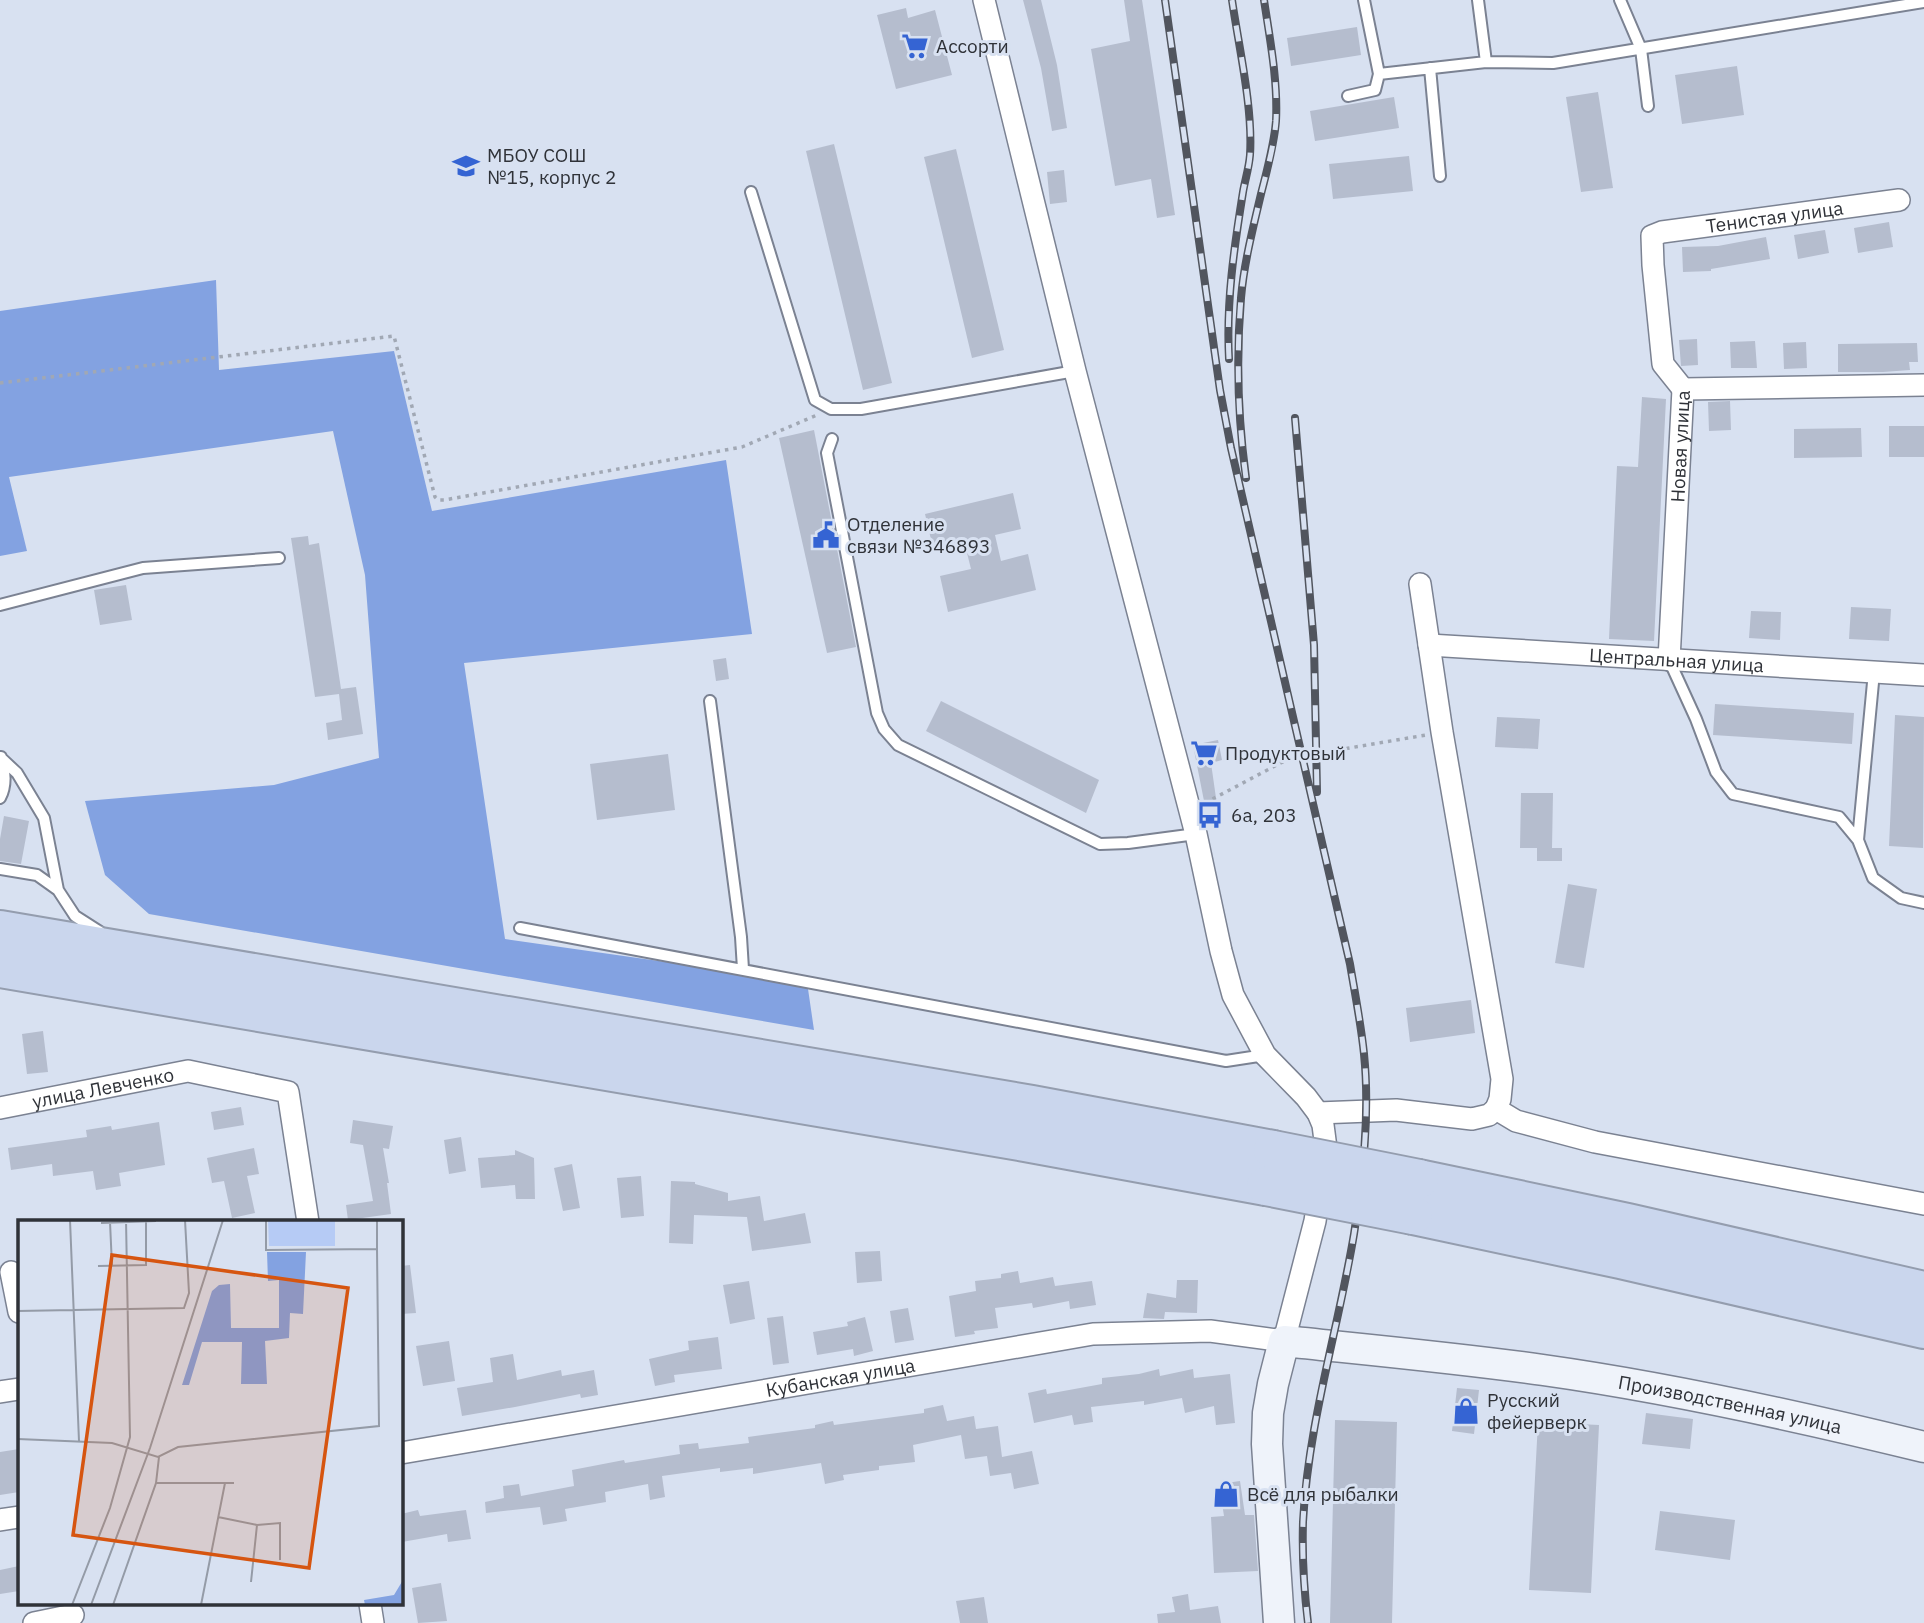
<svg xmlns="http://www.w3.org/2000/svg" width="1924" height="1623" font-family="'IBM Plex Sans',sans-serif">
<rect width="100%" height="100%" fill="#d8e1f1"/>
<path fill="#83a2e1" d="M216,280L219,370L394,351L432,511L726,460L752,634L464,663L505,939L807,982L814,1030L149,914L105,875L85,801L274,785L379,758L365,575L333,431L9,477L27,551L0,556V311Z"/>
<path fill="#b5bdce" d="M1023,0H1041L1057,65L1067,128L1052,131L1041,68Z
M1124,0H1142L1175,215L1157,218L1151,179L1115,186L1091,49L1130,41Z
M906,8L908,18L935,10L952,75L896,89L877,15Z
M1357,27L1361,55L1291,66L1287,38Z
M1737,66L1744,115L1682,124L1675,75Z
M1598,92L1613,188L1581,192L1566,97Z
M1394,97L1399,128L1315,141L1310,111Z
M834,144L892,383L863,390L806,151Z
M956,149L1004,350L972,358L924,157Z
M1409,156L1413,191L1333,199L1329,164Z
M1064,170L1067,202L1050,204L1047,172Z
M1889,222L1893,247L1858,253L1854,228Z
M1825,230L1829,253L1798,259L1794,235Z
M1766,237L1770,259L1711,269V271L1683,272L1682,247L1718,246Z
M1697,339L1698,365L1681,366L1679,340Z
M1755,341L1757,368H1731L1730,342Z
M1806,342L1807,368L1784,369L1783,343Z
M1917,343L1918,362H1909L1910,370L1883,372H1838V344Z
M1642,397L1666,399L1654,641L1609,639L1617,466L1638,467Z
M1730,401L1731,430L1709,431L1708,402Z
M1889,426H1924V457H1889Z
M1861,428L1862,457L1794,458V429Z
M814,430L856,647L827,653L779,438Z
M1013,493L1021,529L995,535L1001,561L1028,554L1036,590L948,612L940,576L971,569L964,541L933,548L925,514Z
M308,536L309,545L319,543L341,689L356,687L363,734L328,740L326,723L342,720L339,694L315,697L291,538Z
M126,585L132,620L100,625L94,590Z
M1851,607L1891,609L1889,641L1849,639Z
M1751,611L1781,612L1780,640L1749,638Z
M726,658L729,679L716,681L713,660Z
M941,701L1099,780L1086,813L926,731Z
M1715,704L1854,713L1852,744L1713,735Z
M1895,715L1924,717L1923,848L1889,846Z
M1497,717L1540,719L1538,749L1495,747Z
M1218,740L1222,760L1211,763L1217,805L1205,806L1193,745Z
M668,754L675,810L597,820L590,764Z
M1521,793H1553L1552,848H1562V861H1537V848H1520Z
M4,816L29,821L21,864L0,861V839Z
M1568,884L1597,889L1584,968L1555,963Z
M1471,1000L1475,1033L1410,1042L1406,1008Z
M43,1031L48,1072L27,1074L22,1034Z
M241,1107L244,1125L214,1130L211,1112Z
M353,1120L393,1126L389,1149L383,1148L389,1183H387L391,1214L348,1220L346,1205L373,1201L363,1145L350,1143Z
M159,1122L165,1165L119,1173L121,1186L96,1190L93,1171L53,1176L52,1164L11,1170L8,1148L87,1137L86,1130L111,1126L112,1130Z
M461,1137L466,1171L449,1174L444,1140Z
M254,1148L259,1174L247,1176L255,1213L232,1218L224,1181L212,1183L207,1158Z
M515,1150L534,1158L535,1199H516L515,1185L481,1188L478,1158L515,1155Z
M572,1164L580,1208L563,1211L554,1168Z
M641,1176L644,1216L621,1218L617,1178Z
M671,1181L695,1182V1184L728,1193V1201L760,1196L764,1221L805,1213L811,1243L752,1251L747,1217L694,1215L693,1244L669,1243Z
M880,1251L882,1281L857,1283L855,1252Z
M410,1265L416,1313L401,1314V1266Z
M1018,1271L1020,1283L1053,1277L1055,1286L1092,1281L1096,1305L1070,1309L1069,1301L1033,1308L1032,1303L995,1308L998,1328L974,1331L975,1334L955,1337L949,1296L976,1291L975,1281L1001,1278V1274Z
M1177,1280H1198L1197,1313L1165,1312L1164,1319L1143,1318L1147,1293L1176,1298Z
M749,1281L755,1319L730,1324L723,1285Z
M908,1308L914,1340L895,1343L890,1311Z
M783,1316L789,1363L773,1365L767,1318Z
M865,1317L873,1351L854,1356L853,1349L817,1355L813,1332L848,1326L847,1322Z
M718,1337L722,1369L674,1375L675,1382L655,1386L649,1359L689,1350L688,1341Z
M449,1341L455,1381L423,1386L416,1346Z
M513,1354L517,1380L561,1370L562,1376L594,1370L598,1395L581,1398L580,1394L515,1407L462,1416L457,1388L493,1382L490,1358Z
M1159,1369L1160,1376L1193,1369L1194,1378L1230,1374L1235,1423L1216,1425L1214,1406L1185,1413L1182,1398L1144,1405V1401L1091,1407L1093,1422L1074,1425L1072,1415L1034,1423L1028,1393L1046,1389L1047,1394L1102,1384V1378L1139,1374Z
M1457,1388L1479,1390L1474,1434L1452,1431Z
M943,1405L947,1421L974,1416L976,1429L998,1426L1002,1457L1032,1451L1039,1484L1014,1489L1011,1473L990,1476L987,1456L965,1459L961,1435L913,1445L915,1462L879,1466V1470L843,1475L844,1480L825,1484L821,1463L753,1474V1468L720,1472V1468L662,1476L665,1497L650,1500L648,1484L605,1492L606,1502L565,1509L567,1521L543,1525L540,1507L486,1513L485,1502L504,1498L503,1486L519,1484L521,1496L574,1486L572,1470L624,1460L625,1463L680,1454L679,1445L698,1443L699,1449L749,1443L748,1437L815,1428V1425L833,1421L834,1425L924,1413V1409Z
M1646,1413L1693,1419L1690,1449L1642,1444Z
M1335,1420L1397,1422L1392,1623H1330Z
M1538,1422L1599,1425L1591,1593L1529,1590Z
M19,1449V1492L0,1495V1452Z
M1240,1481L1245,1515H1254L1258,1571L1214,1573L1211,1517L1224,1516L1219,1484Z
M418,1510L420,1516L466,1510L471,1539L448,1542L447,1534L402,1542L401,1514Z
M1660,1511L1735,1520L1730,1560L1655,1550Z
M19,1566V1591L0,1594V1570Z
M441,1583L447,1621L418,1623L412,1588Z
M1188,1594L1190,1610L1218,1606L1221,1623H1158L1157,1614L1175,1612L1172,1597Z
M984,1597L988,1623H960L956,1601Z"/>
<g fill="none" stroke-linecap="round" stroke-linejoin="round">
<defs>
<path id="lane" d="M1620,0L1641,49L1648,106
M1486,62L1553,63L1924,2
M1430,68L1440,176
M1379,74L1486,62L1478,0
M1348,96L1375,90L1379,74L1364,0
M751,192L815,400L831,409H861L1075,371
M832,439L827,453L877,713L884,729L898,745L1100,844L1128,843L1196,834
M0,605L143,568L279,558
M1669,660L1696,719L1716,772L1733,794L1839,817L1858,840L1873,878L1901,898L1924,903
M710,701L741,937L743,969
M1,758L17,773L44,818L58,890
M0,798C7,785 5,770 1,757
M1858,840L1874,672
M0,869L37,875L58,890L75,916L100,932
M520,928L1226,1061L1265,1055"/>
<g id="street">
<path id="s1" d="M1683,389L1663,364L1653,265L1652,236L1662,232L1899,200"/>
<path d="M1683,389L1924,385"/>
<path d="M1420,584L1442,732L1502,1079L1500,1099L1496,1109"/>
<path id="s2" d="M1429,645L1924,675"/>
<path id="s3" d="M1669,660L1683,389"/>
<path id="s4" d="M0,1108L188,1071L288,1092L308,1222"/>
<path d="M1318,1113L1396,1110L1472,1119L1489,1115L1496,1109L1516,1121L1595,1142L1924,1204"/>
<path d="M11,1272L19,1312"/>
<path d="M0,1392L19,1389"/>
<path id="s5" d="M401,1453L1093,1334L1210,1331L1284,1341L1315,1221L1326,1148L1323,1125L1318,1113L1306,1097L1265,1055L1233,995L1221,951L1196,834L1075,371L984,0"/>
<path d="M0,1520L19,1517"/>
<path d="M370,1604L373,1623"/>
<path d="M34,1623L73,1615"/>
</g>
<g id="secondary">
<path id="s6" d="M1279,1623L1267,1444L1268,1413L1273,1384L1284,1341C1370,1350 1457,1358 1543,1370C1671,1388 1798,1416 1924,1447"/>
</g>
<path id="highway" d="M0,930L1032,1105L1273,1150
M0,968L1025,1142L1266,1186
M1419,1179L1628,1223L1924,1291
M1413,1215L1620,1259L1924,1329"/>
</defs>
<use href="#lane" stroke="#7b8292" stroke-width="14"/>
<use href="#street" stroke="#7b8292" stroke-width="24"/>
<use href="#secondary" stroke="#7b8292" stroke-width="33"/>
<use href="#highway" stroke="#949dae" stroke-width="42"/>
<path stroke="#a1a8b4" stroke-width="3.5" stroke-dasharray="3.5 5" stroke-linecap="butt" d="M0,383L394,336L435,497L438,500H444L742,447L817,415
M1205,803L1290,758L1426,735"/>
<use href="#lane" stroke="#fff" stroke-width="10"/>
<use href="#street" stroke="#fff" stroke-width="21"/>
<use href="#secondary" stroke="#eff3fa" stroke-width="30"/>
<use href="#highway" stroke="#cad6ed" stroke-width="38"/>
<defs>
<path id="rail" d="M1165,0L1220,390L1231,448L1350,964C1355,994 1361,1024 1364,1054C1370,1113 1363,1175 1354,1234C1338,1330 1308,1424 1303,1522C1302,1555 1304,1590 1308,1623
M1229,359C1226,303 1234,248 1243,192C1245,180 1249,168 1250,155C1253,108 1239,48 1232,0
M1295,418L1314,645L1317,792
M1246,478C1238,419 1236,358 1241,298C1244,263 1253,228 1261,194C1267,170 1274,146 1276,121C1278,81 1270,40 1264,0"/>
</defs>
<use href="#rail" stroke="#51555e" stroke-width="8"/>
<use href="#rail" stroke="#d8e1f1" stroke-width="5" stroke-dasharray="16" stroke-linecap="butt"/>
<defs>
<path id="highway-bridge" d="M1273,1150L1419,1179
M1266,1186L1413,1215"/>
</defs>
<use href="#highway-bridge" stroke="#949dae" stroke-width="42" stroke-linecap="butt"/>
<use href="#highway-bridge" stroke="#cad6ed" stroke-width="38"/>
</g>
<defs>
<symbol id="supermarket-bare" viewBox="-9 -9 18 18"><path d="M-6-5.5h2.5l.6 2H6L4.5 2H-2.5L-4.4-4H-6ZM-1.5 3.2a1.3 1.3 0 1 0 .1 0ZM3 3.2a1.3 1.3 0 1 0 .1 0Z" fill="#3564d3" stroke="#d8e1f1" stroke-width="2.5" paint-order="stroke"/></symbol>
<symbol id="school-bare" viewBox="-9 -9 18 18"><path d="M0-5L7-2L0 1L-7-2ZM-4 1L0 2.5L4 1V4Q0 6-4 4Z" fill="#3564d3" stroke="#d8e1f1" stroke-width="2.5" paint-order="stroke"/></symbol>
<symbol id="civic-bare" viewBox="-9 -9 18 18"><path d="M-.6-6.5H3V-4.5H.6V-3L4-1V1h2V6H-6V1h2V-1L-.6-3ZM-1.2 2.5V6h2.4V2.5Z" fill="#3564d3" stroke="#d8e1f1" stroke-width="2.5" paint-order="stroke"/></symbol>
<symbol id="bus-bare" viewBox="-9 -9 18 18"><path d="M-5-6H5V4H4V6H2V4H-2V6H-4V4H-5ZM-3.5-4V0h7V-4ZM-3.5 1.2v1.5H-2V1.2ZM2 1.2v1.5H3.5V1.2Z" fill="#3564d3" stroke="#d8e1f1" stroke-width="2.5" paint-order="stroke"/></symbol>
<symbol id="shop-bare" viewBox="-9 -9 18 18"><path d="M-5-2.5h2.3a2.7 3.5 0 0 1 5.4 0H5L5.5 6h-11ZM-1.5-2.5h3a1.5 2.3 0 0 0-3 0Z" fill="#3564d3" stroke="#d8e1f1" stroke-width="2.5" paint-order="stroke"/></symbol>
</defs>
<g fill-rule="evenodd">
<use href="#supermarket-bare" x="896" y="27" width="38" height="38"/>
<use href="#school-bare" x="447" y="147" width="38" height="38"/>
<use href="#civic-bare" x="807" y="516" width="38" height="38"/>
<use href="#supermarket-bare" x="1185" y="734" width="38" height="38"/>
<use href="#bus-bare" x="1191" y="796" width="38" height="38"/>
<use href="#shop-bare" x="1447" y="1392" width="38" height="38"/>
<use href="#shop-bare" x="1207" y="1475" width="38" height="38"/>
</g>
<g text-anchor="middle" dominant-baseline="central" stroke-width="6" stroke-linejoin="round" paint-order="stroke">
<g font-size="19" fill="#2f3238" stroke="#d8e1f1" text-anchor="start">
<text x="936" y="46">Ассорти</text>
<text x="487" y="155">МБОУ СОШ<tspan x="487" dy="22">№15, корпус 2</tspan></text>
<text x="847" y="524">Отделение<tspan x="847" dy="22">связи №346893</tspan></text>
<text x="1225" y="753">Продуктовый</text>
<text x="1231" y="815">6a, 203</text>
<text x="1487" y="1400">Русский<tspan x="1487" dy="22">фейерверк</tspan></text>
<text x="1247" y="1494">Всё для рыбалки</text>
</g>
<g font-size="19" fill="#2f3238" stroke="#d8e1f1">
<text stroke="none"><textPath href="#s1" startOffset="285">Тенистая улица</textPath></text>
<text stroke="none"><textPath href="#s3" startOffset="214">Новая улица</textPath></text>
<text stroke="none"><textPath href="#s2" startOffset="248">Центральная улица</textPath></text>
<text stroke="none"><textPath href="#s4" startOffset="105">улица Левченко</textPath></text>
<text stroke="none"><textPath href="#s5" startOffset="446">Кубанская улица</textPath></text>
<text stroke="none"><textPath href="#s6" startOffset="735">Производственная улица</textPath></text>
</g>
</g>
<g transform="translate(18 1220)">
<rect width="385" height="385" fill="#d8e1f1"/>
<path d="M250,0H317V26H251Z" fill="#b6cbf5"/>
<path d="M249,32H288L285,94L272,93L271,118L247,121L249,164H223L224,122H184L171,165H164L194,71L201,65L212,64L213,108H261V60L250,61ZM385,360V385H347L346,380L376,375Z" fill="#83a2e1"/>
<path fill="none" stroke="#949ba7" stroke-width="2" d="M52,0L61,221M248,0V30L359,29V0M92,2L94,46M83,3L138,1M80,46L128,45V1M0,91L166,88L171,73L167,0M0,219L94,223L140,237L160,227L361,206L359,29M138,263H216M200,297L239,305L262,303V340M233,362L239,305M54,385L92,288L112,217L108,0M73,385L132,228L205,0M95,385L138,263L141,237M183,385L207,263"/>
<path fill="#d65510" fill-opacity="0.15" stroke="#d65510" stroke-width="3.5" d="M94,35L330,68L291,348L55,315Z"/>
<rect width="385" height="385" fill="none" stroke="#2f3238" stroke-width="3.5"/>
</g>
</svg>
